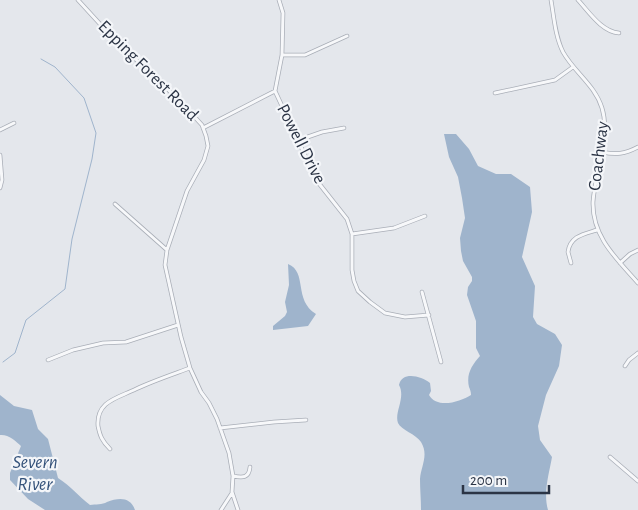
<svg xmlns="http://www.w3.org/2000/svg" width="638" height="510" font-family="'Alegreya Sans',sans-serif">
<rect width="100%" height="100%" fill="#e4e7ec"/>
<path fill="#9fb4cc" d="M444,134H456L469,149L478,166L496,174H511L530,187L532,212L522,257L535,286L533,317L537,324L555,334L562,345L559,366L546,395L538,426L540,440L552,457C549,474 543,493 548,510H421C421,500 420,489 420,479C421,466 429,455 421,442C416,434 401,430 398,423C394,412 406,398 399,385C402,371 421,376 430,383L431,391L429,395C437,409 460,402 471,395C471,392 470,389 469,387C466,374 472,365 480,356L476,348V321L467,295L468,287L472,281V277L463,261L461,251L460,238L465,218L462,198L458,177L449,157Z
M288,264C308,272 293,300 316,314L308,326L273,330V326L285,316L287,312L285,302L289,285Z
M0,395L14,406L32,410L38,429L48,439L58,478C71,486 79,497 90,505C96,504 102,505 107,502C118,498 130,496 135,510H45L28,499L10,480V473L21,446C16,441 8,434 0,435Z"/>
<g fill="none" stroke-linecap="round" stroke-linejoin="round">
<path stroke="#9fb4cc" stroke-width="1" d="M3,362L15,353L26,320L65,289L72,239L92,159L96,133L84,98L55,67L41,59"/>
<defs>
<path id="minor" d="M78,0L111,36L180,101L202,125L206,136L208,146L204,160L187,191L167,250L165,265L181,337L190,368L201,392L209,403L217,419L229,453L233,476L232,492L238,510
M279,0L283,13L282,55L275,91L317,181L347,219L352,234V270L354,281L358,291L370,302L385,313L405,317L429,315
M551,0C554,17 555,36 563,52C574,72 595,85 602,108C607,124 604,141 601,157C598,172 594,187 593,202C592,237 617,259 638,283
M578,0C589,12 602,32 619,33
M282,55H305L347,36
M495,93L555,80L573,67
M203,128L275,91
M0,130L14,123
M299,140L322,132L344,128
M602,152C616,155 625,154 638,147
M0,155L2,180L0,188
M115,204L167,250
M352,234L394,228L425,216
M571,263L568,252C570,236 584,234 597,230
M620,263L630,254L638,250
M422,292L441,362
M48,360L73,350L103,343L126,342L178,325
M625,366L629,360L638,353
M220,428L274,422L306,420
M110,449C102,441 100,436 98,426C96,401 118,398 136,389C153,381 171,375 190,368
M610,457L638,481
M233,476C243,478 249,478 250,467
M221,510L232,493"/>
</defs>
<use href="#minor" stroke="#a9aeb7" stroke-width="4.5"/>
<use href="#minor" stroke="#f7f8fa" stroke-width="3"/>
</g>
<g text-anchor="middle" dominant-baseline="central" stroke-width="4.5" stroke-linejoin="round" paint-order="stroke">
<g font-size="18" fill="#2b3445" stroke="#f4f6f9">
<text transform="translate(148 71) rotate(45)">Epping Forest Road</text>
<text transform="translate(301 144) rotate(63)">Powell Drive</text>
<text transform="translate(599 156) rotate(-83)">Coachway</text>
</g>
<g font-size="19" font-style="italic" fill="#34527a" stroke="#f4f6f9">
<text x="35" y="462">Severn<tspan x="35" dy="22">River</tspan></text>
</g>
</g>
<path d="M463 485v8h86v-8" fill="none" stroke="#2b3445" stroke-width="2.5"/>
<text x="470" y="485" font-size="15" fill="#2b3445" stroke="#f4f6f9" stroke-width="4" paint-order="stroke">200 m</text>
</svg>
